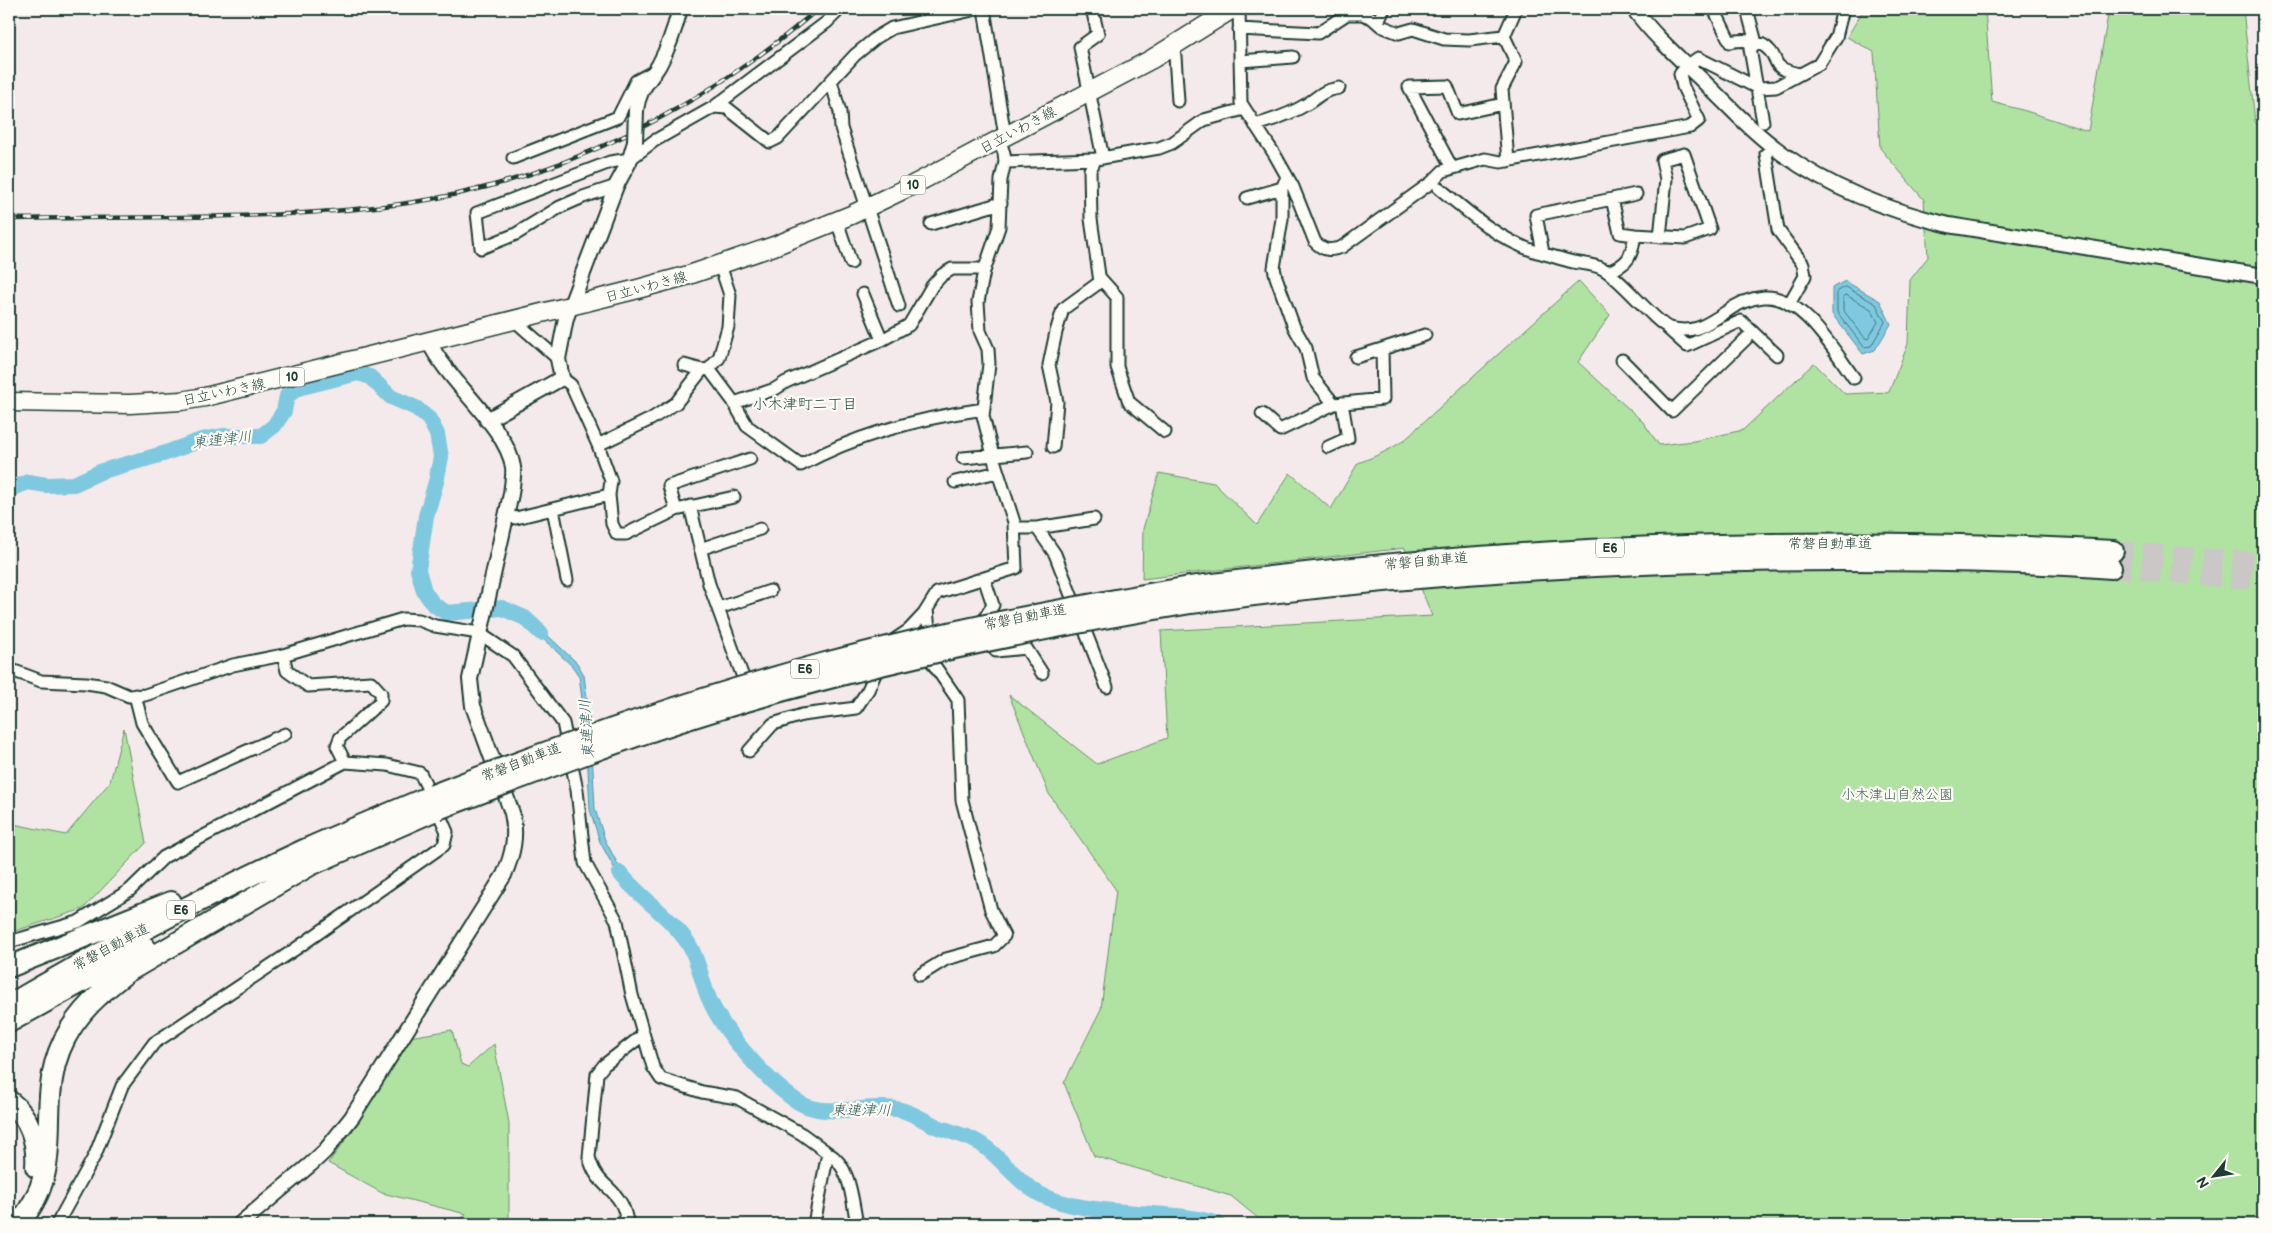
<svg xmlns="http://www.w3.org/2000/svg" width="2272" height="1233" font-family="'Balsamiq Sans','Klee One',sans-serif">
<rect width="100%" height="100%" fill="#f5eaeb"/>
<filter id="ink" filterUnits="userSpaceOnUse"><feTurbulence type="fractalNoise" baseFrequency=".02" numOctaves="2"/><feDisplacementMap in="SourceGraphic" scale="10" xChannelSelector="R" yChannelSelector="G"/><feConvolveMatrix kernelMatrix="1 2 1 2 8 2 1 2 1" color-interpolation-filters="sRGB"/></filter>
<g filter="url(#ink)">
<path fill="#b0e2a2" stroke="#68906b" d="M1864,9H1985L1992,102L2026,111L2088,131L2109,9H2243L2255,122L2263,130V1224H1265L1231,1196L1094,1156L1064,1083L1101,1009L1116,890L1049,794L1009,695L1097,764L1167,738L1161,631L1432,616L1405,548L1142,579L1143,529L1159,473L1214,483L1257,525L1290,473L1331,509L1358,463C1377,456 1405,444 1418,427L1579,281L1610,315L1578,362L1643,422L1659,445L1694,441L1743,430L1814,363L1845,394L1889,392L1908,344L1910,280L1928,257L1924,200L1880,148L1874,52L1847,37Z
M124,728L146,843L83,909L9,933V823L66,835L110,782Z
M452,1030L461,1064L468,1067L494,1044L509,1123V1224H457L466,1214L382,1193L328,1163L356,1126L409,1037Z"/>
<path fill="#7fc9e0" stroke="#59919b" d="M1845,281L1880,301L1891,324L1875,350L1863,354L1832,314V288Z
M527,616L577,663L584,675L591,730L595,809L605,840L622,872L634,887L631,890L618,875L600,842L590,810L586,730L579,676L572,666L524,621Z"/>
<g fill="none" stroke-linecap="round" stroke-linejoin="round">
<path stroke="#457579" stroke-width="1" d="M1846,287L1876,304L1885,322L1871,346L1864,347L1837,312V292Z
M1846,295L1871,309L1878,322L1868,339L1865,338L1843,310V297Z"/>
<path stroke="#7fc9e0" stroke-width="16" d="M9,490L28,482L46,485L74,484L102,471L163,454L201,440L223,436H261L274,426L284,411L287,396L298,388L358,373L370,377L391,397L416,408L429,419L437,434L441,457L436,482L426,516L418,570L424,591L433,604L447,613L502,608L525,618L541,633
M620,873C640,898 669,915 688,943C700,961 701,984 711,1003C726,1035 770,1085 800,1103C827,1119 869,1103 901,1110C914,1113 926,1122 938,1127C957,1134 974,1137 989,1150C1009,1167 1026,1191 1051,1199C1105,1218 1164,1208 1218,1224"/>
<path stroke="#cac7c6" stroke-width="20" stroke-dasharray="20 10" stroke-linecap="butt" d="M2113,551L2263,563
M2111,568L2263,580"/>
<defs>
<path id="minor" d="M984,9L1005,136
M1092,9L1098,34L1080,47L1103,158
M1239,9L1241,103L1275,155L1293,187L1315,242C1324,251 1330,251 1342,247L1432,182L1443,171L1485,159L1501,162L1690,127L1699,120L1683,87L1680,74L1687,66L1698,58L1758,88L1776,87L1819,64L1836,37L1843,9
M1714,9L1730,42C1743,39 1761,40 1770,51C1774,55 1775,61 1778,65C1783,71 1792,72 1800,74
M1747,9L1756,43L1750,49L1763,122
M1378,22L1384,9
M1239,29L1318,33L1347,14H1362L1372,18L1381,26L1399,33L1413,29L1444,39L1469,40L1504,36
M1172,47L1175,56L1178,101
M1240,61L1293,57
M831,81L840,112L841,128L899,306
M714,107L827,22L840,9
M1255,125C1273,120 1291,114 1307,104C1323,94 1319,92 1339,88
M1766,154L1778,230L1803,264L1805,276L1789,304
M513,158L618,117L636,81L653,72
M1508,161L1502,89L1516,62L1504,36L1516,9
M1005,162L1096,159L1159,148L1172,143L1204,120L1244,109
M1452,168L1409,87L1447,86L1458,114L1503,104
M1287,177L1282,188V219L1274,268L1276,277L1294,327L1306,348L1313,378L1334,404L1383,399L1382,349L1425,335
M616,186L583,197L560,207L516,234L481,248L477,213L610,162L630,159L654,141L714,107L727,108L770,142L778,138L855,55L877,37L892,28L977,9
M1439,188C1469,213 1499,240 1537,252C1549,255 1561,259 1573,262C1583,264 1594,264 1603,269C1621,278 1657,325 1670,328C1694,334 1704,326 1723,314C1735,305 1749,298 1764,297C1801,294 1835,352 1854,378
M1247,198L1282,188
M837,221L851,263
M931,224L1001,203
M1635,235L1685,238L1710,229L1684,154L1662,160L1666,179L1660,237
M1543,253L1536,215L1636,194
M1608,272C1630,263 1631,257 1635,235L1620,233L1612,199
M1100,278L1117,297V367L1129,402L1165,432
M863,294L882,340
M515,321L558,359
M1667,328L1687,346L1741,321L1777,355
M1356,357L1382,349
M1622,360L1672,411L1753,332
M684,365L702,370L709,369L733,401L747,426L801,465C857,434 920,418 984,409
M709,369L719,358L728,327L730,295L720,265
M562,378L571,385L598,445L651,419L676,403L702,370
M734,403L775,389L786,382L882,340L909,325L932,286L942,275L952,269H985
M1262,414L1280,430L1334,404
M1053,447L1057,402L1049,365L1056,332L1063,309L1100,282L1091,219L1090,170L1096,159
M1328,447L1348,438L1342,403
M963,458L1027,452
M955,482L998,472
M609,495L612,524L617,534H626L676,510L734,497
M690,506L709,584L744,680
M553,509L567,580
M676,510L669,486L750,459
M506,516L516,518L609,495L611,481L598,445
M1014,528H1037L1055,554L1107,687
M1037,528L1094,519
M700,549L760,529
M984,578L993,605L986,616L996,651L1026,648L1042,673
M719,608L770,591
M891,642L909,630L924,614L937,593L1016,568L1014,522L995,463L983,416L989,364L988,349L980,331L978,302L984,271L999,227L1001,180L1005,162L1004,153L999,139
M283,655L287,671L308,686L371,682L381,693V701L340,738L337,746L345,762L387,765L420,773L427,787
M9,669L41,681L86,683L106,686L129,696L145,695L233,665L283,655L403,619L419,620L435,626L479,633L513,656L563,723L577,790L585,863L617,921L632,995L653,1067L661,1079L702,1092L737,1098L802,1134L828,1153L814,1224
M135,695L142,723L178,782L285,734
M749,751L773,724L802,715L856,708L868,690L879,665
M9,942L78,922L130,890L164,857L345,762
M920,975L946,959L994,946L1004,936L991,910L962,800L958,700L932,662L927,609
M828,1153C851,1166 852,1201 857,1224
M57,1224L95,1155L122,1086L154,1043L294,950L444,845L447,832L441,818
M628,1224C626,1218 625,1211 622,1205C612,1185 596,1185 589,1157L597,1074L604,1065L643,1035"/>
<path id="tertiary" d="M1634,9C1653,35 1678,57 1702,80C1728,105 1753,133 1783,154C1833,190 1890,211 1949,225L2263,276
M636,110C639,87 649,82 659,65C669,47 675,28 680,9
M487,420L562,378L558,359L566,318L616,186L629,162L635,142
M240,1224L311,1164L325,1151L352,1117L504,875C513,854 517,836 512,813L473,706L470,679L511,494C512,486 514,475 513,467C507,427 448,382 429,342"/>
<path id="primary" d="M9,402L130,404L181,401L205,397L634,290L689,275L774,246L851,215L909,187L1152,59L1232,9"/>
<path id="motorway" d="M1190,587C1496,546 1804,534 2113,551
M1191,603C1406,574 1621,560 1838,560C1929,560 2020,561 2111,568
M301,869L438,809
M9,967L171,902
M9,1005C105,949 203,897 304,850C347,831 390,813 433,795
M9,1022L145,947
M9,1101C30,1117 38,1142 36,1167
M18,1224C64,1172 40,1124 55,1064C66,1023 94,997 127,972L312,864"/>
</defs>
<use href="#minor" stroke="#1f3d34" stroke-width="15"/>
<use href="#tertiary" stroke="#1f3d34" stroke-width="18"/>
<use href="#primary" stroke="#1f3d34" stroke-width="21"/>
<use href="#motorway" stroke="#1f3d34" stroke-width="24"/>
<use href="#minor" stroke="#fdfcf7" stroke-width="11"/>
<use href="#tertiary" stroke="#fdfcf7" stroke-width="14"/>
<use href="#primary" stroke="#fdfcf7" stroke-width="18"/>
<use href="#motorway" stroke="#fdfcf7" stroke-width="20"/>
<defs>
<path id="rail" d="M9,219C139,216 271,221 401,204C556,183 700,110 818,9"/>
</defs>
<use href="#rail" stroke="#1f3d34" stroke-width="4.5"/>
<use href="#rail" stroke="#fdfcf7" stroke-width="2.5" stroke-dasharray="8" stroke-linecap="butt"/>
<defs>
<path id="tertiary-bridge" d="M635,142L636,110"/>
<path id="motorway-bridge" d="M433,795C561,745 690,700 822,664C943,631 1066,608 1190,587
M438,809C533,773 627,737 723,708C877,661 1033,629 1191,603"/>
</defs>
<use href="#tertiary-bridge" stroke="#1f3d34" stroke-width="18" stroke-linecap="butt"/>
<use href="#motorway-bridge" stroke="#1f3d34" stroke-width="24" stroke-linecap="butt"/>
<use href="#tertiary-bridge" stroke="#fdfcf7" stroke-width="14"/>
<use href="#motorway-bridge" stroke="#fdfcf7" stroke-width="20"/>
</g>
</g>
<g text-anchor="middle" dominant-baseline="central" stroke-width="4.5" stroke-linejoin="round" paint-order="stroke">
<g fill="#fdfcf7" stroke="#62766e" stroke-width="1">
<rect x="900.5" y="175.5" width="25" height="19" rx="4"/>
<rect x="279.5" y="367.5" width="25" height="19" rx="4"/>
<rect x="1596" y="538.5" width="28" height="19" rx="4"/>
<rect x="791" y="659.5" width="28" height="19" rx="4"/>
<rect x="167" y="900.5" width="28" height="19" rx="4"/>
</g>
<g font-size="12" font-weight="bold" fill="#1f3d34">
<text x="913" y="185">10</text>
<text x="292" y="377">10</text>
<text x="1610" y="548">E6</text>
<text x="805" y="669">E6</text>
<text x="181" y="910">E6</text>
</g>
<g font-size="14" fill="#1f3d34" stroke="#fdfcf7">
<text transform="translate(1018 130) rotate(-28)">日立いわき線</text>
<text transform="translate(646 287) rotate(-15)">日立いわき線</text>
<text transform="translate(224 392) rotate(-12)">日立いわき線</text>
<text x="1830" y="543">常磐自動車道</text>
<text transform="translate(1426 561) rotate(-5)">常磐自動車道</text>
<text transform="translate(1025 617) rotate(-11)">常磐自動車道</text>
<text transform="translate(521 762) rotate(-21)">常磐自動車道</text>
<text transform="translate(111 947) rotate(-28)">常磐自動車道</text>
</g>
<g font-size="14" fill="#3c5e4a" stroke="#fdfcf7">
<text x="1897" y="794">小木津山自然公園</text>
</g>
<g font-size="15" fill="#1f3d34" stroke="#fdfcf7">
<text x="805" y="404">小木津町二丁目</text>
</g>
<g font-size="15" font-style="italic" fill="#37605f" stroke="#fdfcf7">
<text transform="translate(222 440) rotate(-7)">東連津川</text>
<text transform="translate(587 729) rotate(-94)">東連津川</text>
<text x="861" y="1110">東連津川</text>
</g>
</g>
<rect width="2272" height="1233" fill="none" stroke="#fdfcf7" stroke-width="30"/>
<rect x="15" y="15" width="2242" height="1203" fill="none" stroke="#1f3d34" stroke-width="2" filter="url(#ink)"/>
<g transform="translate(2214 1176) rotate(240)" stroke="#fdfcf7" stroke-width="4" paint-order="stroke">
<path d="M0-4L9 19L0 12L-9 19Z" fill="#1f3d34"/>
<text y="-8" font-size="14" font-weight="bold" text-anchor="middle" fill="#1f3d34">N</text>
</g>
</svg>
